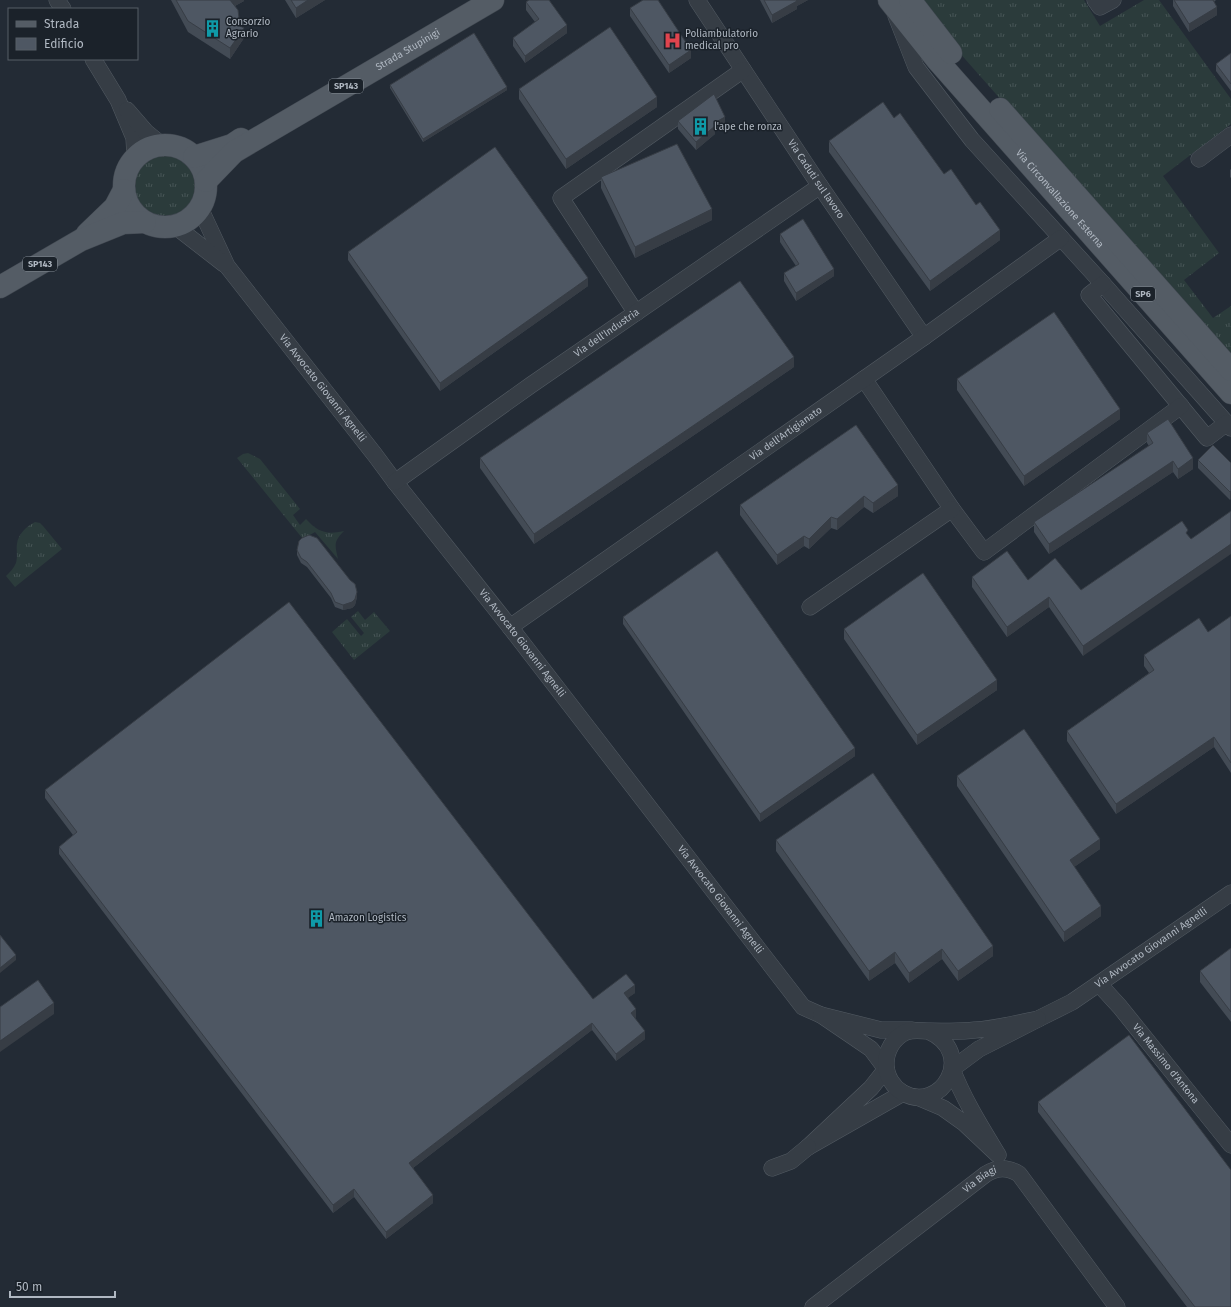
<svg xmlns="http://www.w3.org/2000/svg" width="1231" height="1307" font-family="'Fira Sans',sans-serif">
<defs>
<pattern id="grass-tufts" width="24" height="20" patternUnits="userSpaceOnUse"><rect width="24" height="20" fill="#2b3b3b"/><path d="M3 7l-1-3M5 7V3M7 7l1-3M15 17l-1-3M17 17v-4M19 17l1-3" fill="none" stroke="#475556"/></pattern>
</defs>
<rect width="100%" height="100%" fill="#232b35"/>
<path fill="url(#grass-tufts)" d="M919,0H1084L1100,26L1144,0H1159L1231,99V124L1163,176L1219,253L1184,280L1213,318L1231,306V358L1070,178L950,42Z
M133 186a32 32 0 1 1 64 0a32 32 0 1 1-64 0Z
M248,453L260,459L300,509L293,515L300,525L306,519C318,532 326,535 344,531C333,542 335,545 338,559L315,532L303,539L237,458L243,454Z
M35,522L40,523L43,526L62,549L15,587L6,576C10,572 14,568 16,563C18,556 16,550 17,544C18,534 27,526 35,522Z
M358,611L365,620L374,612L390,631L354,660L332,632L347,619L361,636L364,633L351,617Z"/>
<g fill="none" stroke-linecap="round" stroke-linejoin="round">
<defs>
<g id="minor">
<path d="M57,0L63,9"/>
<path id="s1" d="M697,0L820,186L924,337"/>
<path d="M1095,0L1100,7L1113,0"/>
<path d="M896,16L916,67L972,140L1103,284L1231,428"/>
<path d="M93,59L118,100L134,138L135,157"/>
<path d="M127,110L146,132L162,145"/>
<path d="M1199,159L1231,135"/>
<path id="s2" d="M200,208L227,266L375,455L395,482L510,627L803,1007L821,1015"/>
<path d="M175,226L224,264"/>
<path d="M1103,284L1089,295L1207,438L1227,423"/>
<path d="M636,313L561,198L743,70"/>
<path d="M864,379L952,509L984,552L1181,406"/>
<path id="s3" d="M395,482L531,385L820,186"/>
<path d="M810,607L952,509"/>
<path id="s4" d="M510,627L924,337L1061,238"/>
<path id="s5" d="M1099,984L1120,1007L1231,1145"/>
<path id="s6" d="M1038,1019L1072,1002L1231,893"/>
<path d="M903,1093L808,1147L871,1088L886,1069L871,1049L821,1015L881,1030H912"/>
<path d="M917,1097L943,1108L964,1123L998,1155C981,1127 964,1100 952,1069L979,1049L1038,1019C1017,1023 996,1029 975,1030C960,1032 945,1031 930,1031C922,1031 914,1029 906,1032C893,1038 886,1051 886,1064C886,1076 893,1087 903,1093C941,1114 978,1053 928,1031"/>
<path d="M772,1168L791,1161L808,1147"/>
<path id="s7" d="M813,1307L986,1174C998,1167 1007,1167 1019,1174L1117,1307"/>
</g>
<g id="primary">
<path id="s8" d="M889,0L937,60L1231,393"/>
<path d="M910,0L951,53"/>
<path d="M1000,109L1231,370"/>
<circle cx="165" cy="186" r="41"/>
<path d="M194,157L232,145L241,139"/>
<path id="s9" d="M206,181L234,152L493,0"/>
<path d="M87,234L115,207L124,190"/>
<path d="M0,287L81,240L123,223L145,222"/>
</g>
</defs>
<use href="#minor" stroke="#535b63" stroke-width="17"/>
<use href="#primary" stroke="#3f464f" stroke-width="23"/>
<use href="#minor" stroke="#363d45" stroke-width="16"/>
<use href="#primary" stroke="#545c65" stroke-width="22"/>
</g>
<path fill="#434b55" d="M171,0H244V1L235,6L244,38L230,59L188,32Z
M285,0H325L296,18Z
M760,0H808L797,6V9L772,23Z
M1173,0H1216L1214,2L1217,15L1189,32L1173,6Z
M526,2L567,33L525,63L513,46V38L535,22L526,10Z
M630,8L691,58L669,73L630,16Z
M1231,53V91L1216,71V64Z
M390,85L507,90L423,142L390,88Z
M519,89L657,107L566,169L519,99Z
M894,118L944,174L1000,240L930,291L829,152V141Z
M678,121L725,125L715,130V134L696,150L678,129Z
M1231,169V178L1230,177V170Z
M601,177L712,220L635,258L601,188Z
M780,234L834,276L796,301L784,281V273L796,266L780,242Z
M348,252L588,286L440,391L348,260Z
M794,367L534,544L480,468V458Z
M957,379L1120,419L1024,486L957,390Z
M856,425L898,496L873,513L864,507L837,530L831,528L809,549L804,546L777,565L740,515V505Z
M1147,433L1193,469L1178,479L1173,472L1049,554L1034,532V522L1149,446L1147,443Z
M1198,460L1231,463V498L1230,500L1198,468Z
M1182,521L1083,656L1049,607L1007,637L972,587V577L1028,580L1081,590Z
M297,550L357,597L355,605L352,608L343,610L335,607L331,598L307,567L301,563L297,555Z
M1231,616V773L1214,747L1116,814L1067,741V731L1149,673L1144,666V655L1208,632Z
M623,617L855,756L760,822L623,624Z
M844,629L997,690L917,745L844,639Z
M957,776L1100,849L1074,867L1101,916L1064,942L957,786Z
M45,790L593,999L635,993L627,998L636,1017L635,1018L645,1039L616,1061L592,1030L413,1168L433,1203L386,1239L354,1197L333,1213L59,854V847L73,835L45,798Z
M776,840L993,956L958,981L942,959L909,983L895,963L869,981L776,851Z
M1231,948V1022L1200,982V971Z
M1038,1102L1231,1307H1187L1038,1112Z"/>
<path fill="#373d45" d="M229,0H244V1L229,9Z
M308,0H325L296,18V8Z
M796,0H808L797,6V9L772,23V15Z
M1217,7V15L1189,32V24Z
M567,25V33L525,63V56Z
M244,28V38L230,59V48Z
M691,50V58L669,73V65Z
M507,87V90L423,142V139Z
M657,97V107L566,169V159Z
M725,117V125L715,130V134L696,150V142L714,123Z
M712,209V220L635,258V247Z
M1000,230V240L930,291V281Z
M834,269V276L796,301V293Z
M588,278V286L440,391V383Z
M794,357V367L534,544V534Z
M1120,409V419L1024,486V476Z
M1193,458V469L1178,479V469Z
M1173,461V472L1049,554V544Z
M898,485V496L873,513V503Z
M1231,491V498L1230,500V492Z
M864,496V507L837,530V519Z
M831,517V528L809,549V539Z
M804,536V546L777,565V555Z
M1231,544V554L1083,656V646Z
M357,592V597L355,605L352,608L343,610V605Z
M1049,597V607L1007,637V627Z
M997,680V690L917,745V735Z
M1214,737V747L1116,814V804Z
M855,748V756L760,822V814Z
M1100,839V849L1070,870V860Z
M1101,906V916L1064,942V932Z
M993,946V956L958,981V971Z
M942,949V959L909,983V973Z
M895,952V963L869,981V971Z
M16,955V960L0,973V968Z
M635,985V993L624,1001V993Z
M54,1003V1014L0,1052V1041Z
M636,1009V1017L631,1021V1013Z
M592,1023V1030L409,1171V1163Z
M645,1031V1039L616,1061V1054Z
M354,1189V1197L333,1213V1205Z
M433,1195V1203L386,1239V1232Z"/>
<path fill="#4e5763" stroke="#373d45" d="M176,0H230L238,10L240,26L244,28L230,48L188,21Z
M291,0H308L296,8Z
M529,0H549L567,25L525,56L513,38L539,19L526,2Z
M643,0H658L691,50L669,65L630,8Z
M764,0H796L797,1L772,15Z
M1174,0H1213L1217,7L1189,24Z
M610,27L657,97L566,159L519,89Z
M474,33L507,87L423,139L390,85Z
M1231,53V84L1216,64Z
M714,94L725,117L714,123L715,126L696,142L678,121Z
M883,102L894,118L900,113L944,174L951,169L976,205L980,202L1000,230L930,281L829,141Z
M677,144L712,209L635,247L601,177Z
M495,147L588,278L440,383L348,252Z
M803,219L834,269L796,293L784,273L799,264L780,234Z
M740,281L794,357L534,534L480,458Z
M1054,312L1120,409L1024,476L957,379Z
M1168,419L1193,458L1178,469L1173,461L1049,544L1034,522L1153,443L1147,433Z
M856,425L898,485L873,503L864,496L837,519L831,517L809,539L804,536L777,555L740,505Z
M1213,445L1231,463V491L1230,492L1198,460Z
M1231,511V544L1083,646L1049,597L1007,627L972,577L1007,551L1028,580L1055,558L1081,590L1182,521L1188,530L1186,533L1191,539Z
M309,535L317,538L350,580L355,584L357,592L355,599L352,602L343,605L335,602L331,593L307,562L301,558L297,550L299,541L302,538Z
M717,551L855,748L760,814L623,617Z
M923,573L997,680L917,735L844,629Z
M289,602L593,999L626,974L635,985L624,993L636,1009L631,1013L645,1031L616,1054L592,1023L409,1163L433,1195L386,1232L354,1189L333,1205L59,847L77,832L45,790Z
M1231,616V763L1214,737L1116,804L1067,731L1154,670L1144,655L1199,618L1208,632Z
M1024,729L1100,839L1070,860L1101,906L1064,932L957,776Z
M873,773L993,946L958,971L942,949L909,973L895,952L869,971L776,840Z
M0,935L16,955L0,968Z
M1231,948V1012L1200,971Z
M38,980L54,1003L0,1041V1007Z
M1129,1035L1231,1170V1307H1195L1038,1102Z"/>
<defs>
<symbol id="building-bare" viewBox="-9 -9 18 18"><path d="M-4-6H4V6H1V3H-1V6H-4ZM-2.5-4.3h1.7v1.8h-1.7ZM.8-4.3h1.7v1.8H.8ZM-2.5-1h1.7V.8h-1.7ZM.8-1h1.7V.8H.8Z" fill="#0f9aa8" stroke="#1b222a" stroke-width="2.5" paint-order="stroke"/></symbol>
<symbol id="hospital-bare" viewBox="-9 -9 18 18"><path d="M-5-5h3v3.5h4V-5h3V5h-3V1.5h-4V5h-3Z" fill="#e0444e" stroke="#1b222a" stroke-width="2.5" paint-order="stroke"/></symbol>
</defs>
<g fill-rule="evenodd">
<use href="#building-bare" x="200" y="16" width="25" height="25"/>
<use href="#hospital-bare" x="660" y="28" width="25" height="25"/>
<use href="#building-bare" x="688" y="114" width="25" height="25"/>
<use href="#building-bare" x="304" y="906" width="25" height="25"/>
</g>
<g text-anchor="middle" dominant-baseline="central" stroke-width="3" stroke-linejoin="round" paint-order="stroke">
<g fill="#1b222a" stroke="#838b94" stroke-width="1">
<rect x="329" y="79" width="34" height="14" rx="3"/>
<rect x="23" y="257" width="34" height="14" rx="3"/>
<rect x="1131" y="287" width="24" height="14" rx="3"/>
</g>
<g font-size="9" font-weight="bold" fill="#b0b8c2">
<text x="346" y="86">SP143</text>
<text x="40" y="264">SP143</text>
<text x="1143" y="294">SP6</text>
</g>
<g font-size="10" fill="#b0b8c2" stroke="#1b222a" text-anchor="start">
<text x="226" y="22">Consorzio<tspan x="226" dy="12">Agrario</tspan></text>
<text x="685" y="34">Poliambulatorio<tspan x="685" dy="12">medical pro</tspan></text>
<text x="714" y="127">l'ape che ronza</text>
<text x="329" y="918">Amazon Logistics</text>
</g>
<g font-size="10" fill="#b0b8c2" stroke="#1b222a">
<text stroke="none"><textPath href="#s9" startOffset="242">Strada Stupinigi</textPath></text>
<text stroke="none"><textPath href="#s1" startOffset="215">Via Caduti sul lavoro</textPath></text>
<text stroke="none"><textPath href="#s8" startOffset="262">Via Circonvallazione Esterna</textPath></text>
<text stroke="none"><textPath href="#s3" startOffset="259">Via dell'Industria</textPath></text>
<text stroke="none"><textPath href="#s2" startOffset="219">Via Avvocato Giovanni Agnelli</textPath></text>
<text stroke="none"><textPath href="#s4" startOffset="337">Via dell'Artigianato</textPath></text>
<text stroke="none"><textPath href="#s2" startOffset="543">Via Avvocato Giovanni Agnelli</textPath></text>
<text stroke="none"><textPath href="#s2" startOffset="867">Via Avvocato Giovanni Agnelli</textPath></text>
<text stroke="none"><textPath href="#s6" startOffset="134">Via Avvocato Giovanni Agnelli</textPath></text>
<text stroke="none"><textPath href="#s5" startOffset="104">Via Massimo d'Antona</textPath></text>
<text stroke="none"><textPath href="#s7" startOffset="210">Via Biagi</textPath></text>
</g>
</g>
<rect x="8" y="8" width="130" height="52" fill="#1b222a" stroke="#575e67"/>
<rect x="16" y="21" width="20" height="6" fill="#545c65" stroke="#575e67"/>
<text x="44" y="28" font-size="12" fill="#b0b8c2">Strada</text>
<rect x="16" y="38" width="20" height="12" fill="#4e5763" stroke="#575e67"/>
<text x="44" y="48" font-size="12" fill="#b0b8c2">Edificio</text>
<path d="M10 1291v6h105v-6" fill="none" stroke="#b0b8c2" stroke-width="2"/>
<text x="16" y="1291" font-size="12" fill="#b0b8c2" stroke="#1b222a" stroke-width="3" paint-order="stroke">50 m</text>
</svg>
